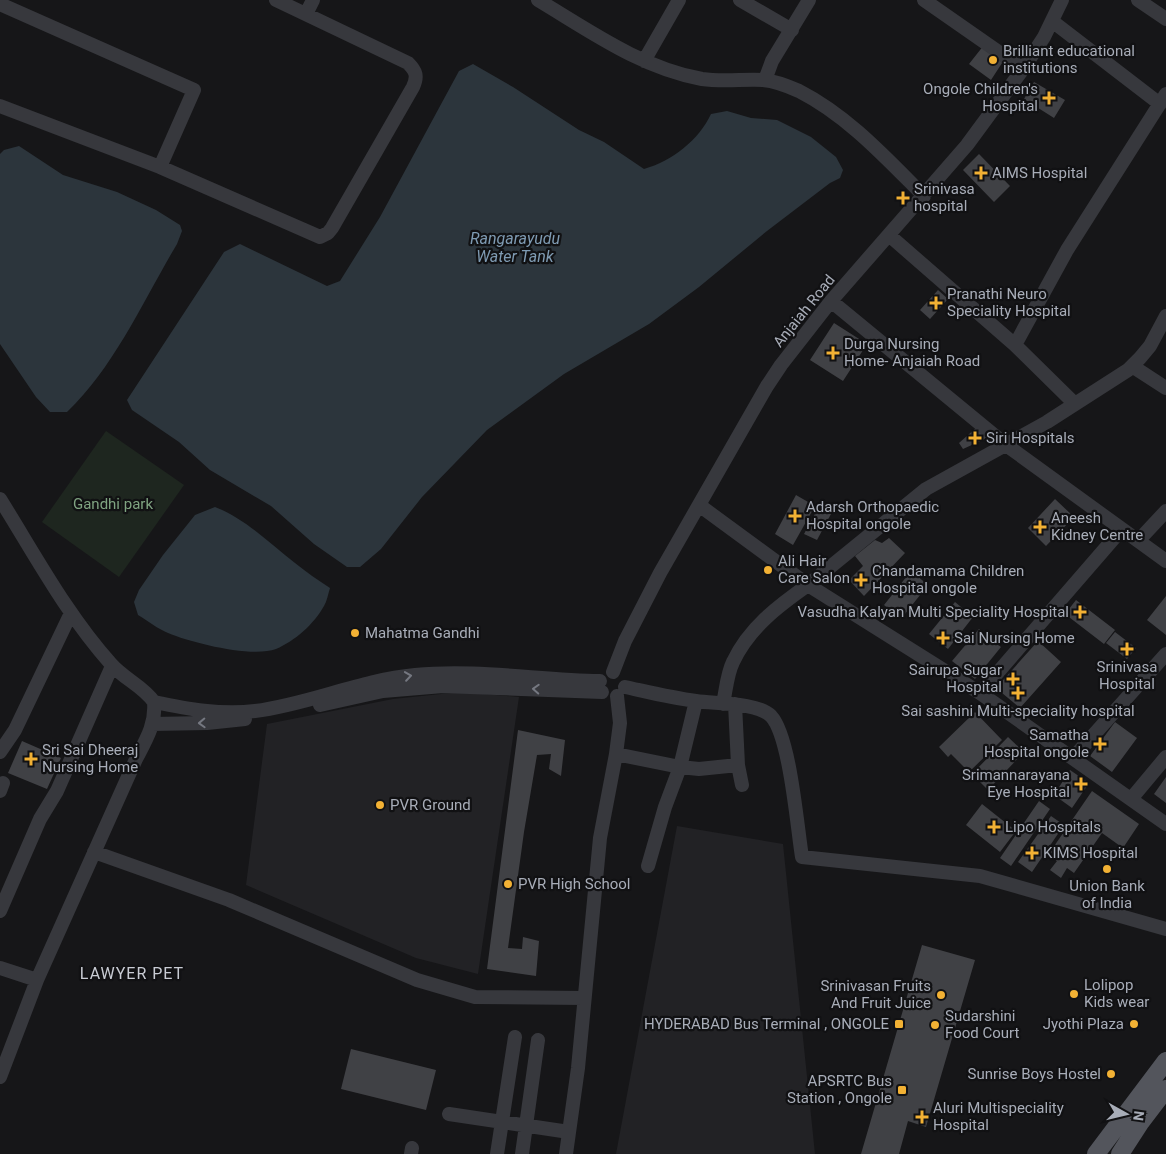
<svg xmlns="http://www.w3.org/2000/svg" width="1166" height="1154" font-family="Roboto,sans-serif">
<rect width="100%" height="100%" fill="#161618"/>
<path fill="#222225" d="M460,692L519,697L478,974L416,958L246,885L267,724L393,699Z
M677,826L783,844L815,1154H616Z"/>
<path fill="#1e261f" d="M106,431L184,485L119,577L42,522Z"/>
<path fill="#2c353c" d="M473,64L513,87L579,130L604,142L644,169C672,161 699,140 711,114L727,111L751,118L777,120L811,137L836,157L843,170L840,178L830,183L767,231L699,287L649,324L564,374L487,430L422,497L381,549L360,567H347L314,544L271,506L210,470L179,442L132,410L127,400L224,252L240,244L327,286L340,281L380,217L459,71Z
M19,146L63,175L117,192L156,210L180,225L182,231L177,244C143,301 115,366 67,412H50L36,397L0,344V154L4,150Z
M215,507C246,519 269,543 295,563C306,572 318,580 330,588C328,594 327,601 324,606C314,624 295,641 276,649C252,658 192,643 168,633C158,629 148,621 138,615L134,602L139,590L163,555L195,515Z"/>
<path fill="#404145" d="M984,45L1004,60L991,80L969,64Z
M1034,82L1065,100L1054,118L1024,99Z
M979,154L1010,186L994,202L963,170Z
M938,290L948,299L930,319L920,310Z
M834,323L867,344L843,381L810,360Z
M977,427L987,438L963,449L959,443Z
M796,495L815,506L793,545L775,534Z
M1055,499L1074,517L1046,546L1028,528Z
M818,508L831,514L817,540L804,534Z
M889,538L905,553L864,596L849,580L863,566L855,556L875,540L882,543Z
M911,571L928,585L901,619L884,605Z
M1166,596V635L1147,620Z
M1076,600L1115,630L1104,644L1065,614Z
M955,602L973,617L948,649L929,634Z
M979,629L1001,647L975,679L952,661Z
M1115,632L1136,648L1127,659L1106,643Z
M1038,641L1061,662L1020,708L996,688Z
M975,712L1002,740L969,772L951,754L948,757L939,747Z
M1115,722L1137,738L1112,772L1090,756Z
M518,730L565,740L561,776L549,769L551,754L537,755L524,832L508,948L522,949L523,937L539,941L536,976L487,969Z
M1008,737L1024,752L988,790L972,774Z
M22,741L61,758L47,789L8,773Z
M1070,770L1089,783L1072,808L1054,795Z
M1166,777V803L1154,794Z
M1092,791L1139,824L1123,848L1102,833L1074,873L1067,868L1061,878L1050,870L1057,861L1048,855Z
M1039,801L1050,809L1011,866L1000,858Z
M982,804L1016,831L1000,852L966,825Z
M1051,816L1064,825L1032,872L1018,862Z
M922,945L975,960L926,1127L908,1121L899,1154H861Z
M351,1049L436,1070L426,1110L341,1089Z"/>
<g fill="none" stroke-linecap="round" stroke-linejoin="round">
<path stroke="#37383d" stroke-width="14" d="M538,0C590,31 641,68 702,79C722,82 743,79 763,80C774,81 790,87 799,91C848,116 886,158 924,196
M740,0L792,30
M924,0L1023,69
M1138,0L1166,19
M0,4L194,90L160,167
M306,14L313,0
M1052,21L1160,104
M644,61L679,0
M765,80L772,61L809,0
M0,106L160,167L320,237L328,233L332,228L413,87C418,76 416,71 408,63L276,0
M890,236L1015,345L1075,404
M831,301L1006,445L1166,561
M1015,345L1067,250L1166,94
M1132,366L1166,388
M0,499C35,555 67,615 111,664C124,679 143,686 154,702C188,709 220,715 255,711C310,704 360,680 415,675C476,669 538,680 600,681
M699,505L808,585L926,489L1047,422L1128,370L1140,358L1150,346L1166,316
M1138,541L1166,511
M613,672L625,641L660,573L767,386L781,365L831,301L967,145L1023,69L1044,37L1062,0
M625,687C648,692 672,698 696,701C715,704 757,702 771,716C790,736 797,826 802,857L980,876L1166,929
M980,693L1122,529
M723,704C726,690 727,674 733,662C749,628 778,606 808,585L980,693L1166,824
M735,704L738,765L742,785
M320,705L383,691L443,686L602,692
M152,724L207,723L245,719
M0,752L15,730L71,613
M616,754L680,767L699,769L738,765
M1073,758L1166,654
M0,791L3,783
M1131,799L1166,757
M94,852L229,900L417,980L475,997L584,998
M648,866L665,807L680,767L696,701
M0,911L40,819L57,791L112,666
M0,968L37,980
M0,1077L37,980L136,759C146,740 156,724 154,702
M449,1114L569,1132
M411,1154L412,1148
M497,1154L515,1037
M522,1154L538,1040
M566,1154L578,1068L600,838L616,754L620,723L617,696"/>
<path stroke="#53555c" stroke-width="18" d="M1096,1154L1166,1061
M1120,1154L1140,1123L1166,1089"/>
</g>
<defs><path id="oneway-chevron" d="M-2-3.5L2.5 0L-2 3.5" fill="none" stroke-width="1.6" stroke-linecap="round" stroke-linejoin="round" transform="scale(1.25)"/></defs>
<g stroke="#757881">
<use href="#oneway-chevron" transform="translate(408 676) rotate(-8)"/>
<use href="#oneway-chevron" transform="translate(536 689) rotate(-177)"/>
<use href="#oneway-chevron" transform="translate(202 723) rotate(178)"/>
</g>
<g fill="#f2b134" stroke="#111113" stroke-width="2">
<circle cx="993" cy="60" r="5"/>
<path d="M1046.5 90.5h5v5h5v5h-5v5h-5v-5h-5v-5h5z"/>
<path d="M978.5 165.5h5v5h5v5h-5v5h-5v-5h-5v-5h5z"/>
<path d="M900.5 190.5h5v5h5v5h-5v5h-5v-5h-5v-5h5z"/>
<path d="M933.5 295.5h5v5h5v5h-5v5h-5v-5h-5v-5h5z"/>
<path d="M830.5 345.5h5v5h5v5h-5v5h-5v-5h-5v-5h5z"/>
<path d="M972.5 430.5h5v5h5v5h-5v5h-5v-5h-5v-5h5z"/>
<path d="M792.5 508.5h5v5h5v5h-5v5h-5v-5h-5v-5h5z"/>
<path d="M1037.5 519.5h5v5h5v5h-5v5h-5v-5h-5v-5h5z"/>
<circle cx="768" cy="570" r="5"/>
<path d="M858.5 572.5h5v5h5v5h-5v5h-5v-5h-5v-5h5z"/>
<path d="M1077.5 604.5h5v5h5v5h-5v5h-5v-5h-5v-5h5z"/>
<circle cx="355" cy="633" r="5"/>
<path d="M940.5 630.5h5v5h5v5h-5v5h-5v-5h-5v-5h5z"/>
<path d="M1124.5 641.5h5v5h5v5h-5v5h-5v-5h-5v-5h5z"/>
<path d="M1010.5 671.5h5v5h5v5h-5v5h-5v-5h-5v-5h5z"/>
<path d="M1015.5 685.5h5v5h5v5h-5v5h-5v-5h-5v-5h5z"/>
<path d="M1097.5 736.5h5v5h5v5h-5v5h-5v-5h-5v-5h5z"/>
<path d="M28.5 751.5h5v5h5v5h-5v5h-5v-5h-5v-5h5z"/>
<path d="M1078.5 776.5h5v5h5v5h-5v5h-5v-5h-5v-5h5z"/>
<circle cx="380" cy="805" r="5"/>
<path d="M991.5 819.5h5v5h5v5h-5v5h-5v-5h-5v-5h5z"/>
<path d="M1029.5 845.5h5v5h5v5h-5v5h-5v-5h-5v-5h5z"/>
<circle cx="1107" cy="869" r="5"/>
<circle cx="508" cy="884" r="5"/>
<circle cx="1074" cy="994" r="5"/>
<circle cx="941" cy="995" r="5"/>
<rect x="894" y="1019" width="10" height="10" rx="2.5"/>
<circle cx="1134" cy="1024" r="5"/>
<circle cx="935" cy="1025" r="5"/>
<circle cx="1111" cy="1074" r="5"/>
<rect x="897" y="1085" width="10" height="10" rx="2.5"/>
<path d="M919.5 1109.5h5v5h5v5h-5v5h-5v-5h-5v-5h5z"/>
</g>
<g text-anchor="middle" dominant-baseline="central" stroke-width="4.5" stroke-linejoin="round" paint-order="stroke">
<g font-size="15" fill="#a8adb8" stroke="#111113" text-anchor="start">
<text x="1003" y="51">Brilliant educational<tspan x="1003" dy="17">institutions</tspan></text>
<text x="1038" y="89" text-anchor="end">Ongole Children's<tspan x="1038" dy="17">Hospital</tspan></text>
<text x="992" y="173">AIMS Hospital</text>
<text x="914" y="189">Srinivasa<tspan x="914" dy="17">hospital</tspan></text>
<text x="947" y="294">Pranathi Neuro<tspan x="947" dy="17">Speciality Hospital</tspan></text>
<text x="844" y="344">Durga Nursing<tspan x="844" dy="17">Home- Anjaiah Road</tspan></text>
<text x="986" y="438">Siri Hospitals</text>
<text x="806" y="507">Adarsh Orthopaedic<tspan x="806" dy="17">Hospital ongole</tspan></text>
<text x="1051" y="518">Aneesh<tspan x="1051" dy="17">Kidney Centre</tspan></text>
<text x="778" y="561">Ali Hair<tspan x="778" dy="17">Care Salon</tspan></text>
<text x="872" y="571">Chandamama Children<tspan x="872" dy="17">Hospital ongole</tspan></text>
<text x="1069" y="612" text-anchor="end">Vasudha Kalyan Multi Speciality Hospital</text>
<text x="365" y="633">Mahatma Gandhi</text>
<text x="954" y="638">Sai Nursing Home</text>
<text x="1127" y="667" text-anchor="middle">Srinivasa<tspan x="1127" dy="17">Hospital</tspan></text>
<text x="1002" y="670" text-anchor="end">Sairupa Sugar<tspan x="1002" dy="17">Hospital</tspan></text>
<text x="1018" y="711" text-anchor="middle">Sai sashini Multi-speciality hospital</text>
<text x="1089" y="735" text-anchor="end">Samatha<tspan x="1089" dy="17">Hospital ongole</tspan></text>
<text x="42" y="750">Sri Sai Dheeraj<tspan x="42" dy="17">Nursing Home</tspan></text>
<text x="1070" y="775" text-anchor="end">Srimannarayana<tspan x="1070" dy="17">Eye Hospital</tspan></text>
<text x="390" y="805">PVR Ground</text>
<text x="1005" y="827">Lipo Hospitals</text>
<text x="1043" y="853">KIMS Hospital</text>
<text x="518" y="884">PVR High School</text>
<text x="1107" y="886" text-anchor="middle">Union Bank<tspan x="1107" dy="17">of India</tspan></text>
<text x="1084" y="985">Lolipop<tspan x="1084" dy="17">Kids wear</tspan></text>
<text x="931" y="986" text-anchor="end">Srinivasan Fruits<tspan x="931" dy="17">And Fruit Juice</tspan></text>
<text x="945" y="1016">Sudarshini<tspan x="945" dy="17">Food Court</tspan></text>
<text x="889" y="1024" text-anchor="end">HYDERABAD Bus Terminal , ONGOLE</text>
<text x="1124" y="1024" text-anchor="end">Jyothi Plaza</text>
<text x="1101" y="1074" text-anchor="end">Sunrise Boys Hostel</text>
<text x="892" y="1081" text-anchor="end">APSRTC Bus<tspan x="892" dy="17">Station , Ongole</tspan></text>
<text x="933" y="1108">Aluri Multispeciality<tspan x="933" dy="17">Hospital</tspan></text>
</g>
<g font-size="15" fill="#a8adb8" stroke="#111113">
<text transform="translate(804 311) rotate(-51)">Anjaiah Road</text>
</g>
<g font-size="15" fill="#7fa381" stroke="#111113">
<text x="113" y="504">Gandhi park</text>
</g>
<g font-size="16" font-style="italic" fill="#7f9bb3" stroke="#111113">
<text x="515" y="238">Rangarayudu<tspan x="515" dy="18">Water Tank</tspan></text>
</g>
<g font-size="16" letter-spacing="1" fill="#c9ccd4" stroke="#111113">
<text x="132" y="973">LAWYER PET</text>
</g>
</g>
<g transform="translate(1126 1114) rotate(98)" stroke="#111113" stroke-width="4" paint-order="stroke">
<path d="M0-4L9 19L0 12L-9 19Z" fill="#a8adb8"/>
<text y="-8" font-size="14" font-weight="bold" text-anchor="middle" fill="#a8adb8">N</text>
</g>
</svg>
